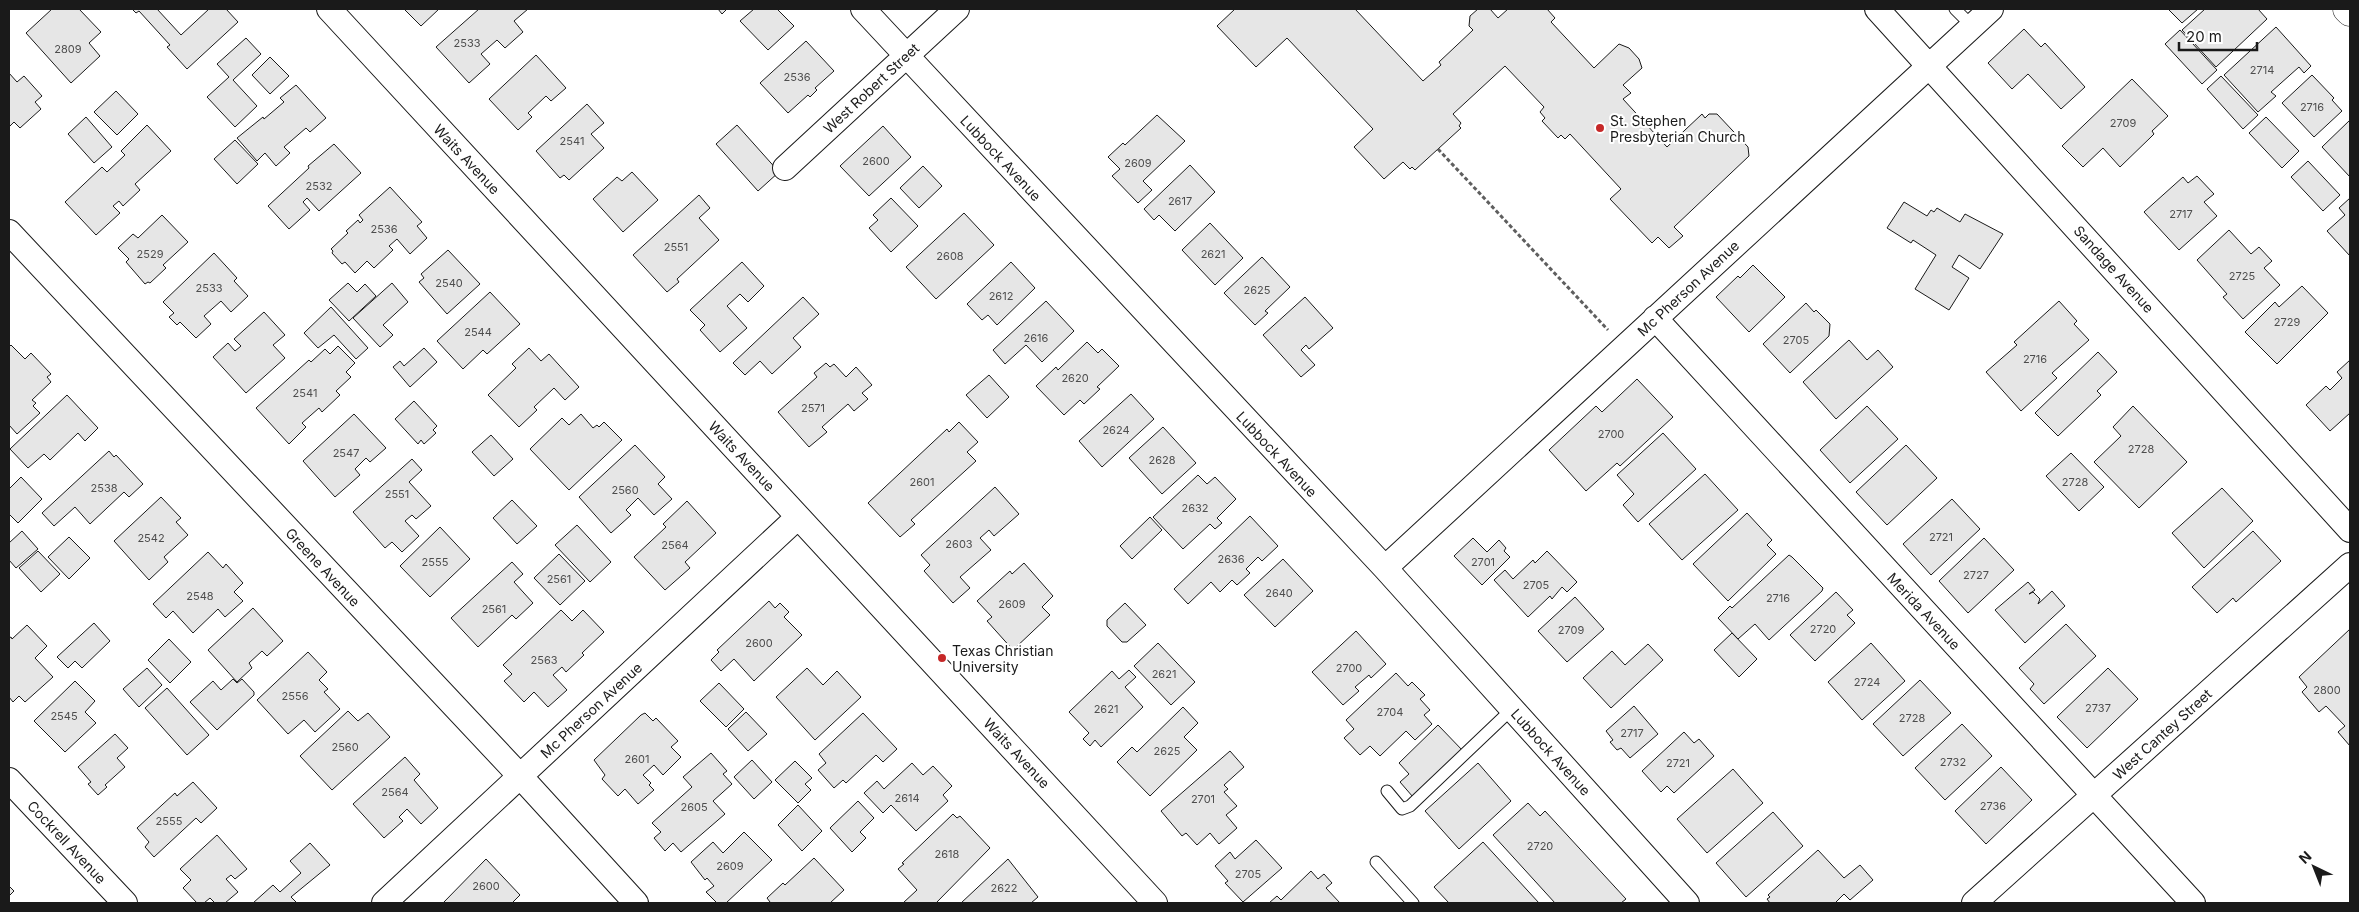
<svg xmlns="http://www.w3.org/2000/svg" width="2359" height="912" font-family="Inter,sans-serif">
<rect width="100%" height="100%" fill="#fff"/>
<path fill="#e6e6e6" stroke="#1a1a1a" d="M52,9H79L101,32L89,43L100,56L71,83L26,33Z
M132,9H157L181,35L209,9H226L238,22L187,69L167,47L170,45L139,11L136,13Z
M404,9H439L421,26Z
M479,9H528L514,21L523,32L505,48L497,40L481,54L490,64L469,83L436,47Z
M718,9H727L722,14Z
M754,9H777L794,26L768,50L740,21Z
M1235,9H1355L1423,81L1441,65L1439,62L1473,30L1469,26L1470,16L1478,9H1490L1498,18L1508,9H1547L1555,18L1551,22L1594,68L1619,44L1629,48L1639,59L1642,68L1623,85L1631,93L1623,99L1667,147L1702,114L1705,118L1709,114H1717L1748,147L1749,156L1674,227L1683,236L1669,248L1658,237L1652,243L1610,199L1621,189L1570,134L1565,139L1561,135L1558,138L1542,121L1545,118L1540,112L1544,107L1505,66L1453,114L1461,123L1459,126L1461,128L1415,170L1412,167L1410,169L1403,162L1384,179L1354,147L1373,129L1287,38L1256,67L1217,26Z
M2168,9H2198L2182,23Z
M2205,9H2258L2267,19L2216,67L2182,30Z
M2276,27L2311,66L2304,73L2299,67L2271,92L2276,96L2258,112L2224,75Z
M2024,29L2041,47L2045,43L2085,87L2061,109L2028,74L2012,89L1988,63Z
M2180,30L2217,70L2202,84L2165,44Z
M246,38L261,54L233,80L257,106L235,127L207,97L229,77L217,64Z
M806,41L834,71L815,88L817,90L810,97L808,95L788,113L760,83Z
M536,55L566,88L551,101L546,96L528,113L532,117L518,130L489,99Z
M270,57L289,76L270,94L252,75Z
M9,73L17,82L24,76L42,96L35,102L41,109L20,128L14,122L9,127Z
M2312,75L2334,98L2332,100L2342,111L2314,137L2282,103Z
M2221,76L2258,115L2243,129L2207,89Z
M2132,79L2168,116L2152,131L2154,134L2151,137L2120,167L2103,148L2083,167L2062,146Z
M296,85L326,118L310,132L306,128L284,147L290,153L276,166L265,153L257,161L237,138L263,117L264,119L284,102L280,98Z
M116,91L138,114L117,135L94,112Z
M587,104L604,123L591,134L604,148L569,180L564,175L560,178L536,151Z
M1157,115L1185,141L1143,181L1152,190L1138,203L1112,176L1120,169L1108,157L1123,143L1125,145Z
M86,117L112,147L94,163L68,134Z
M2266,117L2299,151L2282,168L2249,133Z
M2350,120V177L2322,147Z
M147,125L171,151L135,184L140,190L123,206L119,201L113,206L120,213L96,235L65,202L102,167L107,172L125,155L121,151Z
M737,125L779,172L758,191L716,144Z
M883,126L911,157L869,196L840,166Z
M235,140L258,164L237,184L214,159Z
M334,144L361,173L319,211L307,198L303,202L310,210L289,229L268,206L309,168L308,166Z
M2308,161L2340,195L2323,211L2291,177Z
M1190,165L1215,192L1175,231L1159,215L1154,220L1144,209Z
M923,166L942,186L919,208L900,188Z
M632,172L658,200L623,232L593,199L617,177L622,181Z
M2197,176L2214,194L2204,202L2217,216L2179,250L2144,212L2183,177L2188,183Z
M390,187L422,222L417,226L427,238L410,254L397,239L389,246L393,250L374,268L367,261L355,273L345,262L342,264L332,253L333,251L331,249L348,233L346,231L358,220L360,223L363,220L359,215Z
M699,195L710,208L699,218L719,240L677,279L679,282L667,292L633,255Z
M891,198L918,226L891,252L869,228L878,220L873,215Z
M2350,198V256L2327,231L2345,215L2339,208Z
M1904,202L1927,216L1931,210L1934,212L1937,208L1960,222L1965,214L2003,234L1980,269L1959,255L1952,267L1969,278L1949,310L1915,289L1936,255L1913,240L1911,243L1887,228Z
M964,213L994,245L936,299L906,267Z
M162,215L188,242L163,265L166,268L150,283L148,282L145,284L126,262L129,259L118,248L133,234L138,238Z
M1210,223L1243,258L1215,285L1182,250Z
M2229,230L2251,254L2259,247L2272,261L2264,268L2280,285L2243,319L2223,297L2227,294L2197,260Z
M448,250L480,284L447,314L419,282L424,278L421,274Z
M214,253L237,278L234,281L248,296L231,312L221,301L204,316L211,324L196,338L180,322L177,325L169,317L174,313L163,302Z
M1262,257L1290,287L1265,311L1268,313L1255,325L1224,293Z
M742,262L764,286L748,302L740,294L727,306L747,328L720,352L700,330L705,325L690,310Z
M1011,262L1035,288L997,325L988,315L982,320L967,304Z
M1753,265L1785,297L1749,332L1716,297L1738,276L1740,278Z
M348,283L357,292L365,284L376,296L349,321L329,300Z
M392,283L408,302L383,325L393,335L380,347L353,318Z
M2302,286L2328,313L2277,364L2245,332L2275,302L2279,307Z
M490,292L520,324L487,354L483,350L463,369L437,341Z
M803,297L819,314L793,338L801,347L772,374L760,361L745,375L733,363Z
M1305,297L1333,328L1309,349L1306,345L1301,350L1315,365L1301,377L1263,335Z
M1046,301L1074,331L1042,362L1026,345L1005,364L993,350Z
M2059,301L2077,321L2074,324L2089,340L2052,373L2057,378L2021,411L1986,372L2017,345L2014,342Z
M1806,303L1814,312L1816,310L1830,324L1829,336L1790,373L1763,344Z
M331,307L368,348L356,359L334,335L318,348L304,333Z
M264,312L285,335L273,345L285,358L246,393L213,357L228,343L235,351L241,346L234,339Z
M1849,340L1867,360L1878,350L1893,367L1836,419L1803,382Z
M1087,342L1098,353L1102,349L1119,366L1097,387L1100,389L1084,404L1080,400L1064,415L1036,386L1056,367L1058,370Z
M11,345L25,359L31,353L51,374L47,377L51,382L32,400L36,403L33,406L40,413L17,434L9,425V347Z
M338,346L355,363L346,372L351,377L336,391L340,395L322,412L319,408L302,423L306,427L289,444L256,408L309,360L311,362L325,349L330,354Z
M424,348L437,362L410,387L393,367L400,361L404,366Z
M529,348L541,361L549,354L579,387L565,400L554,388L534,407L537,410L519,427L488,395L516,368L512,364Z
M2098,352L2117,372L2097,391L2101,395L2058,436L2035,413Z
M2350,360V413L2330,431L2306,405L2326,386L2330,390L2342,378L2337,372Z
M826,363L830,367L834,364L846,377L856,367L872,385L862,393L868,399L854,411L848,404L822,427L827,432L809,447L778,412L817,377L814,373Z
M989,375L1009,397L987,418L966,395Z
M1637,379L1673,417L1620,466L1617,463L1586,491L1549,450L1596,406L1602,412Z
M1131,394L1154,419L1102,467L1079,441Z
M67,395L98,428L85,441L78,433L50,460L44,454L28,468L10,449Z
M414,401L437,426L433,430L436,433L424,444L421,440L418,444L395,419Z
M1867,406L1898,439L1850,483L1820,450Z
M2133,406L2187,462L2139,508L2094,462L2121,436L2113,427Z
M354,414L386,448L370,462L366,458L355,469L360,475L335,497L303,461Z
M581,414L593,428L597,425L599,427L604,422L622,440L569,490L530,449L562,418L569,425Z
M959,422L978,442L967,452L976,461L911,520L915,524L900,537L868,503L947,429L949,432Z
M1163,427L1196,463L1162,494L1129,458Z
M1663,433L1696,469L1638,522L1623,505L1634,494L1617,475Z
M491,435L513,459L494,476L472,452Z
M635,445L665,477L658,484L672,499L654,515L638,498L626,510L631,515L611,533L579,497Z
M1906,445L1937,478L1887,525L1856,492Z
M109,451L114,457L116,455L143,484L129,497L124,492L90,524L75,507L54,526L42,513Z
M2071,453L2104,487L2079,511L2046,476Z
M412,459L422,470L409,482L431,506L416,519L412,515L405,521L419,536L402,552L392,542L385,548L353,512Z
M1705,474L1738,510L1682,560L1649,524Z
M1198,475L1207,484L1215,477L1236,499L1217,518L1222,523L1215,529L1210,524L1183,549L1153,517Z
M21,477L42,499L18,523L9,514V489Z
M995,487L1019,514L994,536L989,530L980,538L991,550L960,577L970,588L953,603L924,571L930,565L921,555Z
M2222,488L2253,521L2204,568L2172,533Z
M161,497L181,518L176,522L188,535L164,557L168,562L149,580L114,541Z
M1952,499L1980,529L1931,575L1903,544Z
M512,500L537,526L517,544L493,518Z
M687,501L716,533L685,562L690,568L665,590L634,557L666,527L663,524Z
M1747,513L1772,540L1767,545L1776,554L1728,601L1693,564Z
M1250,516L1278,546L1262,561L1258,557L1246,569L1250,573L1237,585L1232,580L1220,592L1211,582L1188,604L1174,589Z
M1150,517L1162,530L1132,559L1120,546Z
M577,525L611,562L590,582L555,545Z
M440,527L470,559L430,597L400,566Z
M22,531L38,549L16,568L9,560V543Z
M2253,531L2281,561L2236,602L2233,598L2217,613L2192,587Z
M69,537L90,558L69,579L48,557Z
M1473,538L1487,552L1499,540L1506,548L1504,551L1510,557L1482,585L1454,556Z
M1984,538L2014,570L1968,613L1939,581Z
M38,551L60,574L41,592L19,568Z
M1547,551L1577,582L1567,592L1562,587L1552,599L1550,596L1528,617L1494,580L1505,570L1513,579L1533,560L1535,563Z
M208,552L223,568L226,564L243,583L234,592L243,601L225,617L218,609L193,633L173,611L166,618L153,604Z
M559,554L585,581L560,605L534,578Z
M1789,555L1792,557L1823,588L1822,591L1769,640L1755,624L1738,639L1718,618L1730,606L1732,608Z
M1283,559L1313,591L1275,627L1244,595Z
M512,562L523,574L514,582L533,603L516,619L512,615L478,647L451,618Z
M1024,563L1053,596L1042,607L1050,615L1013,650L987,621L992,617L977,601L1010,571L1012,574Z
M2028,582L2035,590L2029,594L2033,592L2040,599L2038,604L2052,591L2065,606L2025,643L1995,610Z
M1836,592L1853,610L1847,615L1855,623L1815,661L1790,635Z
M1575,597L1604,629L1567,662L1538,631Z
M769,601L775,608L780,603L789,612L784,617L802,635L754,681L734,659L721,671L711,660L719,652L717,650Z
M1125,603L1146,625L1127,642H1122L1107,626V620Z
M253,608L283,641L267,656L262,651L249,663L252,668L237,682L208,650Z
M561,610L572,621L583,610L604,632L582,653L584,655L566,672L562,667L553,675L567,690L548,707L534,692L524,702L504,681L512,674L503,665Z
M94,623L110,641L82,668L75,661L68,668L57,657Z
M2066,624L2096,656L2044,704L2030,689L2034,684L2019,668Z
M27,625L47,646L35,658L53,677L25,702L19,696L13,702L9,697V638L11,637L12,639Z
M2350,629V746L2338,732L2345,726L2326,706L2319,712L2302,692L2307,687L2299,677Z
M1356,631L1386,664L1371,678L1369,675L1355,687L1359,691L1343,705L1312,672Z
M1732,633L1757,659L1739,677L1714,650Z
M169,639L191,662L170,683L148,660Z
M1158,643L1195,682L1171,705L1134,666Z
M1871,643L1905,681L1862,720L1828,682Z
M1648,644L1663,660L1611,708L1583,678L1612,651L1625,665Z
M308,652L327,672L319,680L328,689L324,692L340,709L315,732L304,720L288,734L257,700Z
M147,668L162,685L139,707L123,689Z
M807,668L823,685L837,671L861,697L815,740L776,697Z
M2108,668L2138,699L2087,748L2057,717Z
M1129,670L1136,677L1125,687L1143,707L1101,747L1095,740L1090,746L1083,739L1089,733L1069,712L1112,671L1119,679Z
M1396,673L1408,686L1412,682L1425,695L1420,699L1430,710L1424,715L1432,724L1415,740L1406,731L1380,756L1370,746L1360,755L1344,738L1354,729L1346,720Z
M233,679L237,683L242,679L254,692V695L217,730L190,702L213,681L221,690Z
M1920,680L1951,713L1903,756L1873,724Z
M75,681L95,701L85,712L96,723L65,752L34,721Z
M719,683L744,709L726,727L700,701Z
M167,688L209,735L187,755L145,708Z
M1634,706L1658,734L1630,758L1621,748L1617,750L1610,742L1613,740L1606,731Z
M1183,707L1198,723L1184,737L1197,750L1150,796L1117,762L1132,747L1137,752Z
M348,711L358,721L368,713L390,737L332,790L300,756Z
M746,712L767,734L748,751L728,729Z
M645,713L653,721L656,718L678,741L671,747L681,757L663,775L654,765L643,775L651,783L649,785L654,790L638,804L625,789L618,796L602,779L605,775L594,760L641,715Z
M863,713L897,749L883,762L876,755L846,783L843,780L834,788L818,770L826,763L819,754Z
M1962,724L1992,756L1945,800L1915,768Z
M1438,725L1464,752L1413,797L1400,782L1409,774L1399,763Z
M1684,732L1694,743L1699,739L1714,756L1674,793L1667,786L1661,792L1642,771Z
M115,734L128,748L117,758L125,767L105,785L107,787L98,795L88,784L91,782L78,767Z
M1230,751L1244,767L1224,785L1228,789L1224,792L1237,806L1226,815L1237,828L1219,844L1210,833L1197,845L1186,833L1182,836L1161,811Z
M711,753L727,771L723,774L732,784L713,801L725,814L681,852L673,843L665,851L654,838L661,832L652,823L692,787L683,777Z
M405,757L420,774L414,780L438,808L421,824L407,809L399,817L403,821L384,838L353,804Z
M752,760L772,782L754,799L734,777Z
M795,761L812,778L805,784L811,790L798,803L775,780Z
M912,763L923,775L933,766L952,786L943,795L948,801L916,831L891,805L883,813L864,793L877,781L884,789Z
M1478,763L1511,801L1459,849L1425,811Z
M2001,767L2032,800L1986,844L1955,811Z
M1733,769L1763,803L1707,853L1677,819Z
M193,782L217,808L201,823L196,818L154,857L145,847L149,842L137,828L175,793L177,796Z
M858,801L874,818L860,832L866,838L852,852L830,828Z
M1528,803L1540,816L1545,811L1626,899L1621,903H1555L1493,835Z
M798,805L822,831L802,851L778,825Z
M1773,812L1803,846L1746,897L1716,863Z
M953,814L957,818L960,816L990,848L936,903H903L917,890L898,869L904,864L902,863Z
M744,832L772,860L726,903H717L706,892L714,886L707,878L705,880L691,862L713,842L723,853Z
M217,835L247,869L235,879L231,875L226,879L238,892L225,903H215L210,898L204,903H197L183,888L191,880L180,869Z
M1256,840L1282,868L1243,902L1225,883L1228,881L1215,866L1230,852L1235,859Z
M1483,842L1539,903H1449L1434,887Z
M310,843L330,865L291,897L297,903H253L273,885L280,892L301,873L290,861Z
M1818,850L1844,878L1860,865L1873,880L1850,900L1844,894L1835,903H1770L1767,899L1770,897L1768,895Z
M814,858L844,890L830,903H768L770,902L767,898L783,883L785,885Z
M486,859L520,895L512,903H443Z
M1008,859L1038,897L1031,903H961Z
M1311,871L1318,879L1324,874L1332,883L1326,888L1340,903H1269L1277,896L1281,900Z
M9,886L14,891L9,896Z"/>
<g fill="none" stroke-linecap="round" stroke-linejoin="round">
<defs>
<path id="lane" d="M1955,9L1972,26
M1387,791L1402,809L1410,806L1512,709
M1376,862L1413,903"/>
<path id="street" d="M329,9L1155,903
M863,9L1385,568L1687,903
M1877,9L2350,530
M785,168L957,9
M9,232L520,776L636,903
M1655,318L2193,903
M1385,568L1991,9
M9,780L125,903
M384,903L798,517
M1974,903L2350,565"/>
<path id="secondary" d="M2347,9L2350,12"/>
</defs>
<use href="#lane" stroke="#1a1a1a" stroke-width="13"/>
<use href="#street" stroke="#1a1a1a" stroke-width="26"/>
<use href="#secondary" stroke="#1a1a1a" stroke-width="29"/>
<path stroke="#5f5f5f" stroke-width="3" stroke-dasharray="4 2.5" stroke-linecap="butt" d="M1438,149L1608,330"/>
<use href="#lane" stroke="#fff" stroke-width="11"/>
<use href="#street" stroke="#fff" stroke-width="24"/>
<use href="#secondary" stroke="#fff" stroke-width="28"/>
</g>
<g fill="#c62828" stroke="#fff" stroke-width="2">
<circle cx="1600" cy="128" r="5"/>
<circle cx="942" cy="658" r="5"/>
</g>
<g text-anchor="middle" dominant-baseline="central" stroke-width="4" stroke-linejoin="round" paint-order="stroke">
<g font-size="11" fill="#4d4d4d">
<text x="467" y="43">2533</text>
<text x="68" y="49">2809</text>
<text x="2262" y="70">2714</text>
<text x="797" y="77">2536</text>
<text x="2312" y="107">2716</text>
<text x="2123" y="123">2709</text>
<text x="572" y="141">2541</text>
<text x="876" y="161">2600</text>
<text x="1138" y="163">2609</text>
<text x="319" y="186">2532</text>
<text x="1180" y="201">2617</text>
<text x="2181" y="214">2717</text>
<text x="384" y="229">2536</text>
<text x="676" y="247">2551</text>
<text x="150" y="254">2529</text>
<text x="1213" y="254">2621</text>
<text x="950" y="256">2608</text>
<text x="2242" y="276">2725</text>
<text x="449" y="283">2540</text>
<text x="209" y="288">2533</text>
<text x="1257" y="290">2625</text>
<text x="1001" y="296">2612</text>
<text x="2287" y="322">2729</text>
<text x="478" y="332">2544</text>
<text x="1036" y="338">2616</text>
<text x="1796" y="340">2705</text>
<text x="2035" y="359">2716</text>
<text x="1075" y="378">2620</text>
<text x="305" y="393">2541</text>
<text x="813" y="408">2571</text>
<text x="1116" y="430">2624</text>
<text x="1611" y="434">2700</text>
<text x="2141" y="449">2728</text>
<text x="346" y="453">2547</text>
<text x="1162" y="460">2628</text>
<text x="922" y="482">2601</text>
<text x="2075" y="482">2728</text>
<text x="104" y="488">2538</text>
<text x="625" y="490">2560</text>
<text x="397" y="494">2551</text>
<text x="1195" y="508">2632</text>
<text x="1941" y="537">2721</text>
<text x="151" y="538">2542</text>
<text x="959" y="544">2603</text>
<text x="675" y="545">2564</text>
<text x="1231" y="559">2636</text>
<text x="435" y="562">2555</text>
<text x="1483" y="562">2701</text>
<text x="1976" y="575">2727</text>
<text x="559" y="579">2561</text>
<text x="1536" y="585">2705</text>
<text x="1279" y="593">2640</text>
<text x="200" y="596">2548</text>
<text x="1778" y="598">2716</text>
<text x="1012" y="604">2609</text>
<text x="494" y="609">2561</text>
<text x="1823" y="629">2720</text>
<text x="1571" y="630">2709</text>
<text x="759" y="643">2600</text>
<text x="544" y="660">2563</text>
<text x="1349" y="668">2700</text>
<text x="1164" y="674">2621</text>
<text x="1867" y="682">2724</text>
<text x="2327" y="690">2800</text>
<text x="295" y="696">2556</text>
<text x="2098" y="708">2737</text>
<text x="1106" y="709">2621</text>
<text x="1390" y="712">2704</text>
<text x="64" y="716">2545</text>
<text x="1912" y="718">2728</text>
<text x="1632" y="733">2717</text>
<text x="345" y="747">2560</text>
<text x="1167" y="751">2625</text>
<text x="637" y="759">2601</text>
<text x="1953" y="762">2732</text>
<text x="1678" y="763">2721</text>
<text x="395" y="792">2564</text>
<text x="907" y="798">2614</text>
<text x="1203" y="799">2701</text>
<text x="1993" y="806">2736</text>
<text x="694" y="807">2605</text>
<text x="169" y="821">2555</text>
<text x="1540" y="846">2720</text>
<text x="947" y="854">2618</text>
<text x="730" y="866">2609</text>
<text x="1248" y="874">2705</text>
<text x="486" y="886">2600</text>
<text x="1004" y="888">2622</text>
</g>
<g font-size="14" fill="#1a1a1a" stroke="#fff">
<text transform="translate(871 88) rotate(-43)">West Robert Street</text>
<text transform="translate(1001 158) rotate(47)">Lubbock Avenue</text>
<text transform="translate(467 159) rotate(47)">Waits Avenue</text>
<text transform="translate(2114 269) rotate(48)">Sandage Avenue</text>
<text transform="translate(1688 288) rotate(-43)">Mc Pherson Avenue</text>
<text transform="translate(1277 454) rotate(47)">Lubbock Avenue</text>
<text transform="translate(742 456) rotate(47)">Waits Avenue</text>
<text transform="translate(323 567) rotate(47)">Greene Avenue</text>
<text transform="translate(1924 611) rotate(47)">Merida Avenue</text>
<text transform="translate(591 710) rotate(-43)">Mc Pherson Avenue</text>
<text transform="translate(2162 734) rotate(-42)">West Cantey Street</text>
<text transform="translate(1551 752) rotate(48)">Lubbock Avenue</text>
<text transform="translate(1017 753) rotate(47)">Waits Avenue</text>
<text transform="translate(67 842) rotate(47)">Cockrell Avenue</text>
</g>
<g font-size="14" fill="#1a1a1a" stroke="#fff" text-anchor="start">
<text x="1610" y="120">St. Stephen<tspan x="1610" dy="16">Presbyterian Church</tspan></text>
<text x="952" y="650">Texas Christian<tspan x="952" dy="16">University</tspan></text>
</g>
</g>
<rect width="2359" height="912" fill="none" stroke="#1a1a1a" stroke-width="20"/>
<g transform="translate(2314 867) rotate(317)" stroke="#ffffff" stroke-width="4" paint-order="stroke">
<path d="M0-4L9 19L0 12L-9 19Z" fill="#1a1a1a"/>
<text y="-8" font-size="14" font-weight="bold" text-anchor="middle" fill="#1a1a1a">N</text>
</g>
<path d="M2179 42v8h78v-8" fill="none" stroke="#1a1a1a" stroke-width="2.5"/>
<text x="2186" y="42" font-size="15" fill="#1a1a1a" stroke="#ffffff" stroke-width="4" paint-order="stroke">20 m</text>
</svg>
